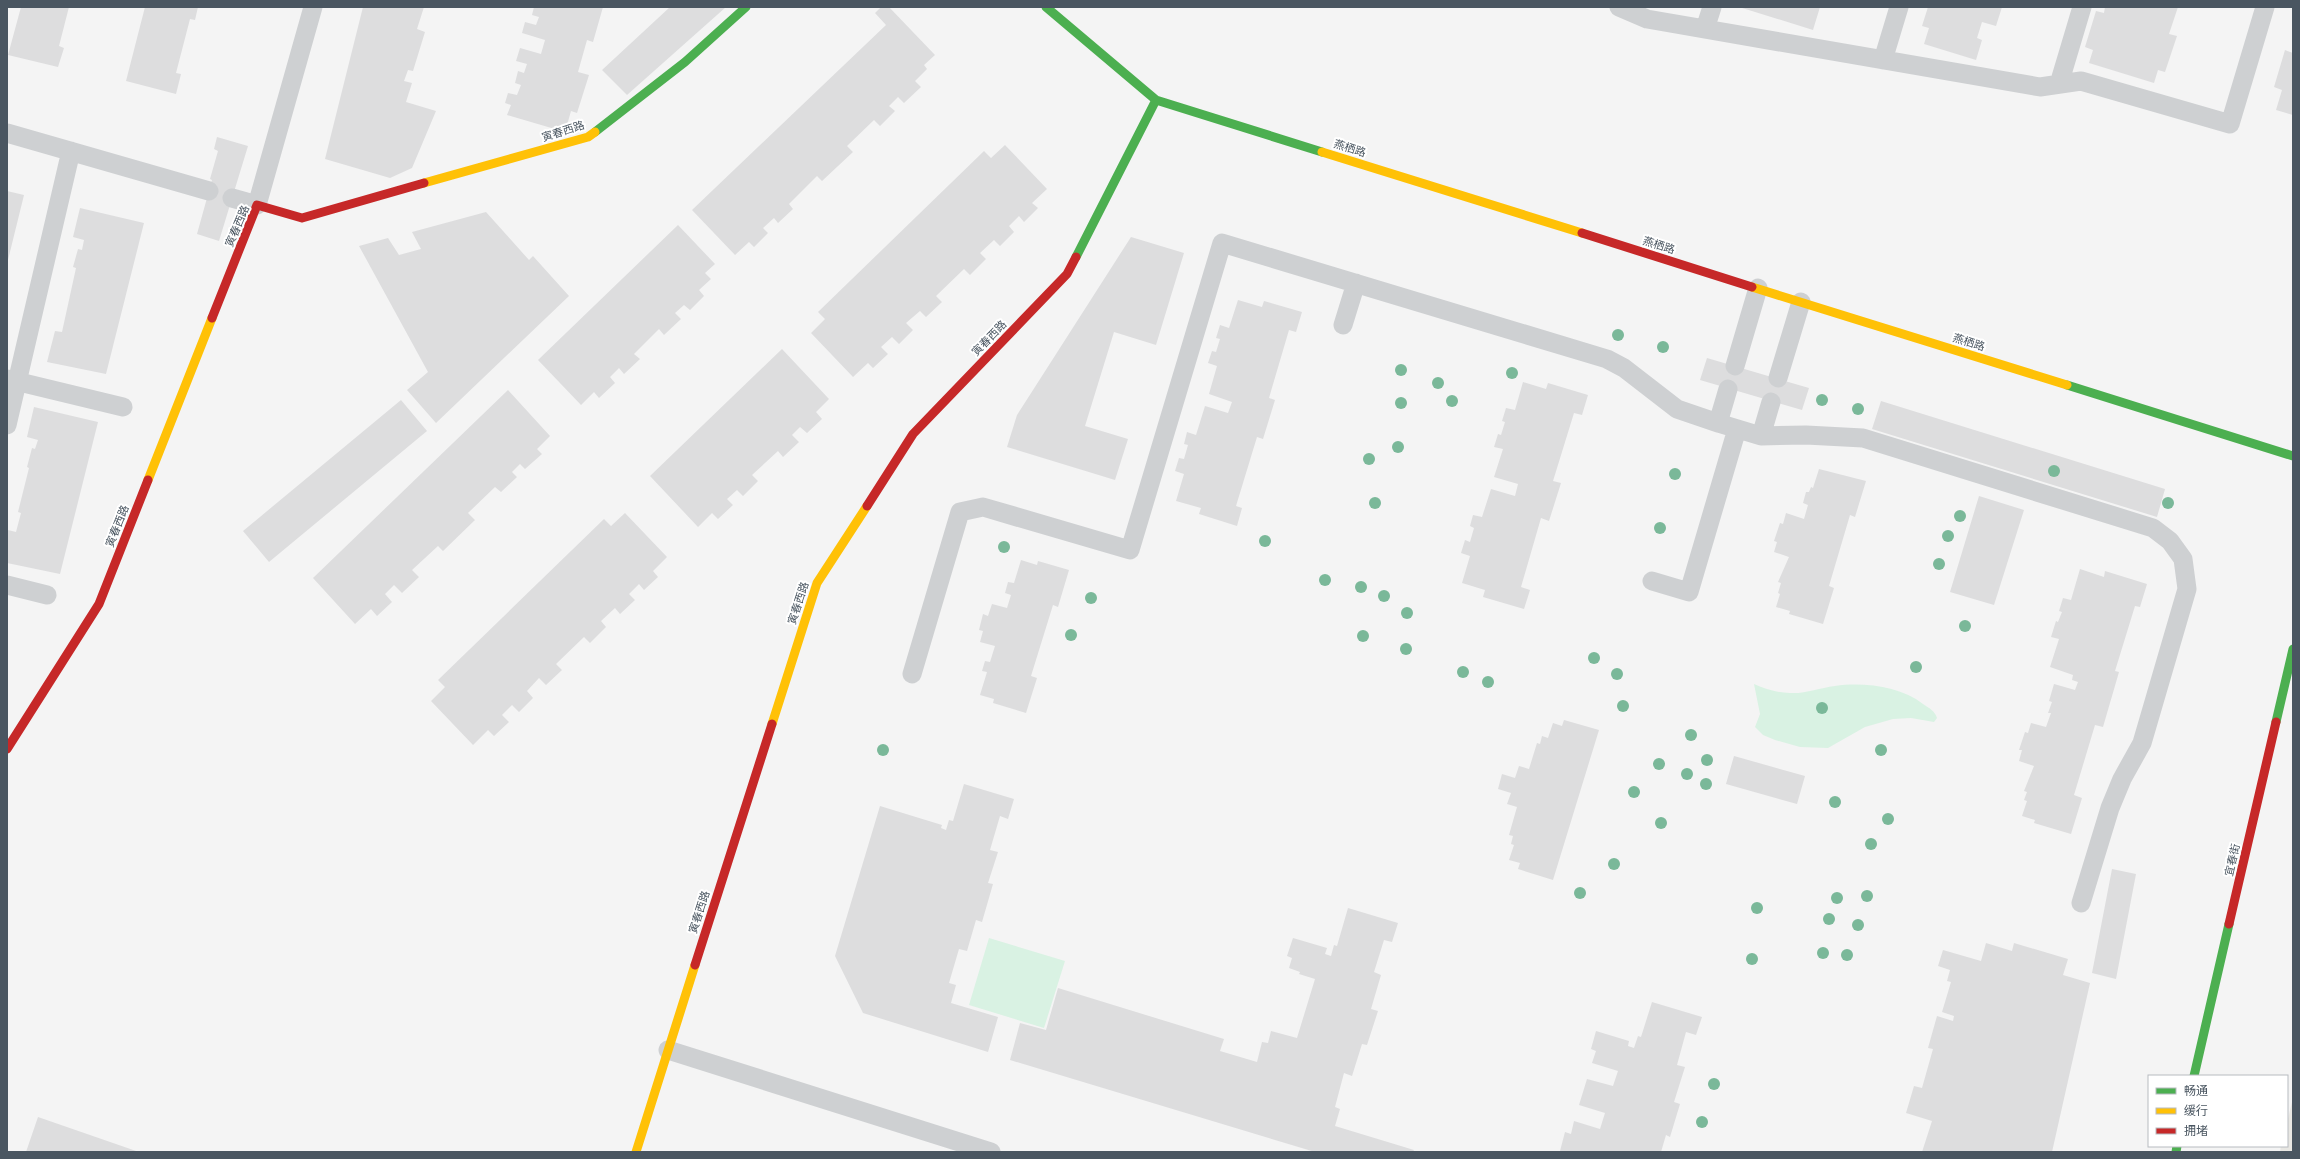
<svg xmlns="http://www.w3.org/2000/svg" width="2300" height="1159" font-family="Quicksand,'Noto Sans SC',sans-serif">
<rect width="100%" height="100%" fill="#f4f4f4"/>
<path fill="#e8e7e3" d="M2293,1098V1152H2280L2281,1146H2287V1123Z"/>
<path fill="#d9f2e3" d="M1754,684C1766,689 1777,693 1790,693C1805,694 1819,688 1835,686C1863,682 1900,686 1923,704C1929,708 1935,711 1937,718L1934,722L1911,718L1893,719L1865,727L1828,748L1800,747L1775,740L1763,735L1755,727L1760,714Z
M989,938L1065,961L1044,1028L969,1005Z"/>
<path fill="#ddddde" d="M21,7H69L59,46L64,48L58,67L8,55Z
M145,7H198L195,20L190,19L176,73L181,74L176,94L126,81Z
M363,7H424L417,29L425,32L413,71L408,70L404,81L412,83L406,102L436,111L412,168L390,178L325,159Z
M534,7H603L593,42L587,40L578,72L589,75L577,113L571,111L565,132L507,115L511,105L505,103L508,93L517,95L521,85L515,83L518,71L524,73L527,64L516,61L520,48L541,54L545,40L522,33L525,22L536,25L539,17L532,15Z
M670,7H726L627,95L602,70Z
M881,7H889L935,55L924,65L927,69L915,81L921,87L904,103L898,97L889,106L895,111L880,126L874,120L847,146L853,152L822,181L817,176L789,204L793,209L778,223L774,218L763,228L768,233L754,247L749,242L735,255L692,210L886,25L875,13Z
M1739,7H1820L1813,30Z
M1928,7H2002L1996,26L1982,22L1977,38L1982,40L1976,60L1924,44L1929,28L1922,26Z
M2105,7H2178L2169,34L2177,36L2165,72L2158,70L2154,83L2089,63L2093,50L2085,47L2096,11L2104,13Z
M2285,50L2293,53V115L2276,110L2282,90L2274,87Z
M217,137L248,146L219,241L197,234L212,180L210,179L218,151L214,149Z
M1005,145L1047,189L1032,203L1038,208L1024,222L1019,216L1009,226L1014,232L1000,246L994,240L980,253L986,259L970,275L964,269L936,296L942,302L926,317L920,311L906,323L913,330L899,344L892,337L881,347L888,354L873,368L868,363L853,377L811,333L825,319L818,312L984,151L991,158Z
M7,191L24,195L8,260H7Z
M80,208L144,223L106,374L47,362L55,331L62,332L76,268L73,267L78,249L82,250L84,240L73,237Z
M486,212L529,260L533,256L569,296L436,423L407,390L428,372L359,246L388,238L399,255L421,249L412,232Z
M678,225L715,264L705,273L711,279L699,290L704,296L690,310L684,305L675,313L681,319L664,335L659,329L634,354L640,359L624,374L619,368L610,377L615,383L599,398L594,392L581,405L538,360Z
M1131,237L1184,253L1156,345L1114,332L1085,426L1128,439L1115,480L1007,447L1017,415Z
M1238,300L1262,307L1264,301L1302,312L1296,332L1289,330L1269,398L1275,400L1263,439L1257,437L1236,506L1242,508L1237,526L1199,514L1201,508L1176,501L1184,474L1175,471L1179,458L1184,459L1188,445L1184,444L1187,432L1196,435L1205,406L1228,413L1232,402L1209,394L1217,366L1208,363L1212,351L1216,352L1220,339L1216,338L1220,325L1229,328Z
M782,349L829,399L816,412L822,419L807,433L800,427L792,435L799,442L783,457L778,451L752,475L758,481L743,496L737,490L727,499L733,505L718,519L712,513L698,527L650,476Z
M1707,358L1809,388L1802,410L1700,380Z
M1523,382L1546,389L1548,383L1588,395L1582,415L1574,413L1553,481L1561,483L1549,521L1541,518L1521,587L1530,590L1524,609L1483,597L1485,590L1462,583L1470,556L1461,553L1465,540L1470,542L1474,528L1470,526L1473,515L1482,517L1491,489L1515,496L1518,484L1494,477L1503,449L1494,447L1498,434L1501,435L1505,422L1502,421L1506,408L1515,410Z
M508,390L550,436L537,449L542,454L525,469L520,464L512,472L517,477L501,492L495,487L468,513L475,520L443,551L438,546L412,570L419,577L402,593L394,585L385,594L392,602L377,616L371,609L355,624L313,578Z
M401,400L427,431L269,562L243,531Z
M1881,401L2165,489L2157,517L1872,429Z
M34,407L98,422L60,574L7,563L8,530L16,532L21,513L18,512L29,468L27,467L32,448L35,449L38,440L27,437Z
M1819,469L1866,481L1855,517L1850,515L1829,586L1834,588L1823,624L1789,614L1790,611L1776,607L1780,594L1778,593L1781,583L1778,582L1789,557L1774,552L1777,542L1774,541L1780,523L1783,524L1786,513L1804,519L1808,505L1803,503L1806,492H1809L1811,487L1813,488Z
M1979,496L2024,510L1994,605L1950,592Z
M625,513L667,557L653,571L658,577L644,590L639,584L629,594L635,600L620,614L615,608L601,621L606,627L590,643L584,637L556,664L562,670L546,685L539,678L527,691L533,698L519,712L512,705L502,715L509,722L494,736L488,730L473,745L431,701L445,687L438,680L604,519L611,526Z
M1021,560L1037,565L1038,561L1069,570L1058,607L1053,605L1031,676L1037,678L1026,713L993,703L994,699L980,695L987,672L982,671L985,661L990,662L995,646L980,642L983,631L979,630L983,614L988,616L992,604L1007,608L1011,595L1005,593L1008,582L1014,583Z
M2080,569L2104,577L2105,571L2147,584L2140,607L2135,606L2115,671L2119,672L2103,727L2095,725L2074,795L2082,798L2071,834L2034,823L2035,820L2022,816L2027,801L2024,800L2027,792L2024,791L2034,766L2019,761L2022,750H2019L2025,732L2028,733L2031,723L2046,727L2051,713H2048L2052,702L2049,701L2054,684L2075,690L2078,682L2072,680L2073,675L2050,667L2059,639L2051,637L2056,621L2058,622L2062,612L2059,611L2063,598L2071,600Z
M1564,720L1599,730L1553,880L1518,869L1520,863L1509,860L1514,845L1511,844L1513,836L1509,835L1517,807L1507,804L1511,793L1498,789L1502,774L1515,778L1519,766L1529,769L1537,743L1540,744L1542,736L1548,738L1553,723L1562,726Z
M1734,756L1805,776L1797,804L1726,784Z
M964,784L1014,799L1008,819L1000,816L990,850L998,852L988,883L993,884L982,922L976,920L967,951L959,949L949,983L956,985L951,1003L998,1017L988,1052L863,1013L835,956L880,806L942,825L941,828L946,830L949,820L953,821Z
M2112,869L2136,874L2116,979L2092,973Z
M1348,908L1398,923L1392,942L1384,940L1374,972L1381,975L1371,1009L1378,1011L1367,1045L1362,1044L1352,1076L1344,1073L1335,1107L1340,1109L1335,1126L1414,1150L1413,1152H1315L1010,1060L1020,1023L1046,1030L1058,988L1224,1039L1220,1051L1257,1062L1262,1042L1268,1043L1271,1031L1297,1038L1315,979L1299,974L1300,972L1289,968L1292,958L1287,956L1293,938L1327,948L1325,954L1331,956L1334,945L1337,946Z
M1986,943L2012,951L2014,943L2068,959L2063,975L2090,983L2052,1152H1922L1932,1121L1906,1113L1914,1086L1922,1088L1933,1049L1928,1048L1937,1016L1953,1021L1954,1016L1942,1012L1951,982L1947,981L1950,970L1938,966L1943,950L1981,961Z
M1652,1002L1702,1017L1696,1035L1686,1032L1677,1065L1685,1067L1674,1102L1680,1104L1670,1137L1666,1135L1661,1152L1560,1151L1565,1132L1571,1134L1574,1121L1600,1129L1605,1113L1579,1105L1587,1079L1613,1086L1618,1071L1592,1063L1596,1051L1591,1049L1596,1031L1629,1041L1628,1046L1634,1048L1638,1036L1641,1037Z
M38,1117L139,1152H26Z"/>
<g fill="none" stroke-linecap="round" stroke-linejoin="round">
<path stroke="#ced0d2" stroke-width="19" d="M1619,7L1647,19L2040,87L2081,81L2230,124L2265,7
M1705,29L1712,7
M1883,60L1899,7
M2059,84L2082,7
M7,133L209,191
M232,198L257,205L313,7
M1343,325L1356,283
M1735,366L1758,288
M1778,378L1801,302
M7,379L123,407
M1728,389L1718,423L1761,436L1771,402
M7,425L71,151
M1761,436L1806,435L1863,438L2153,528L2170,541L2183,559L2187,589L2142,743L2122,779L2110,808L2081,903
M1652,581L1689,592L1737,429
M7,585L47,595
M912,674L960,512L983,507L1130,550L1222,243L1607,359L1624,368L1677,409L1718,423
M668,1050L991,1152"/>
<path stroke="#4caf50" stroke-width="9" d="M1046,7L1156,100L1322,152
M595,132L685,62L746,7
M1076,257L1156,100
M2067,385L2293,456
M2276,722L2293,649
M2194,1076L2229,924
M2176,1152L2177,1146"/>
<path stroke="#ffc107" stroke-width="9" d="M1322,152L1582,233
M424,183L588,137L595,132
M1752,287L2067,385
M148,480L212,318
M772,724L817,583L867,506
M636,1152L695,965"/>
<path stroke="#c62828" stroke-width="9" d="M1582,233L1752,287
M212,318L257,205L302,218L424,183
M867,506L913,434L1067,274L1076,257
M7,749L99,604L148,480
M2229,924L2276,722
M695,965L772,724"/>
</g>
<g fill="#7ab899">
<circle cx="1618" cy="335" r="6"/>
<circle cx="1663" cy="347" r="6"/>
<circle cx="1401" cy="370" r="6"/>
<circle cx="1512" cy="373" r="6"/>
<circle cx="1438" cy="383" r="6"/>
<circle cx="1822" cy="400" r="6"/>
<circle cx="1452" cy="401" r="6"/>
<circle cx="1401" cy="403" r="6"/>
<circle cx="1858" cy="409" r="6"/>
<circle cx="1398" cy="447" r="6"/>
<circle cx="1369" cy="459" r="6"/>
<circle cx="2054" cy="471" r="6"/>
<circle cx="1675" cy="474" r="6"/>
<circle cx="1375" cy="503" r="6"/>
<circle cx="2168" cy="503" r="6"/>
<circle cx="1960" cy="516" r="6"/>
<circle cx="1660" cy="528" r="6"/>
<circle cx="1948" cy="536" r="6"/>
<circle cx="1265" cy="541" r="6"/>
<circle cx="1004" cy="547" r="6"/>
<circle cx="1939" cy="564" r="6"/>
<circle cx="1325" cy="580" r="6"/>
<circle cx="1361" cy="587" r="6"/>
<circle cx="1384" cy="596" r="6"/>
<circle cx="1091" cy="598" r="6"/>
<circle cx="1407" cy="613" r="6"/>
<circle cx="1965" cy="626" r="6"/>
<circle cx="1071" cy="635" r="6"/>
<circle cx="1363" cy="636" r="6"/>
<circle cx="1406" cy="649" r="6"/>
<circle cx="1594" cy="658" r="6"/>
<circle cx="1916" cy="667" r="6"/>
<circle cx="1463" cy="672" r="6"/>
<circle cx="1617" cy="674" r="6"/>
<circle cx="1488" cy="682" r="6"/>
<circle cx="1623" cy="706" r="6"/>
<circle cx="1822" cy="708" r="6"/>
<circle cx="1691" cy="735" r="6"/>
<circle cx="883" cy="750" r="6"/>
<circle cx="1881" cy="750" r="6"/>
<circle cx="1707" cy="760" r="6"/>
<circle cx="1659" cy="764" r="6"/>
<circle cx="1687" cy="774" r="6"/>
<circle cx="1706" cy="784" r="6"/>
<circle cx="1634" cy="792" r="6"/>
<circle cx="1835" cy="802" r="6"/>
<circle cx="1888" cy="819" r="6"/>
<circle cx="1661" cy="823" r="6"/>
<circle cx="1871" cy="844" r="6"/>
<circle cx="1614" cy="864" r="6"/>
<circle cx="1580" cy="893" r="6"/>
<circle cx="1867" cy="896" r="6"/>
<circle cx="1837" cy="898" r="6"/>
<circle cx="1757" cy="908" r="6"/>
<circle cx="1829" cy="919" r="6"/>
<circle cx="1858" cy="925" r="6"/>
<circle cx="1823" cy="953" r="6"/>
<circle cx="1847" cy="955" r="6"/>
<circle cx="1752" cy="959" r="6"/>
<circle cx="1714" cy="1084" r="6"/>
<circle cx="1702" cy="1122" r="6"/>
</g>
<g text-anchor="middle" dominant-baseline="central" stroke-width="4" stroke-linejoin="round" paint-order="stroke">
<g font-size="11" fill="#4a5661" stroke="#fff">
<text transform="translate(563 131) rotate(-18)">寅春西路</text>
<text transform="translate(1350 148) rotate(17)">燕栖路</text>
<text transform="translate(237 226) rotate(-67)">寅春西路</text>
<text transform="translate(1659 245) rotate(17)">燕栖路</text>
<text transform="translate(989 338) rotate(-46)">寅春西路</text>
<text transform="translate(1969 342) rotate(17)">燕栖路</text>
<text transform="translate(117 526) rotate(-68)">寅春西路</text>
<text transform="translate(798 603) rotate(-72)">寅春西路</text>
<text transform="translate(2232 860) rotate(-77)">宜春街</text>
<text transform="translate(699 912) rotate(-72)">寅春西路</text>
</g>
</g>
<rect width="2300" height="1159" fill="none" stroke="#4a5661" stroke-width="16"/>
<rect x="2148" y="1075" width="140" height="72" fill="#ffffff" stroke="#b7bbc0"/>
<rect x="2156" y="1088" width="20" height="6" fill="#4caf50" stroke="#b7bbc0"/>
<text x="2184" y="1095" font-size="12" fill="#4a5661">畅通</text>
<rect x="2156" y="1108" width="20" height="6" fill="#ffc107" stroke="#b7bbc0"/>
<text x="2184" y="1115" font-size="12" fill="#4a5661">缓行</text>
<rect x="2156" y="1128" width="20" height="6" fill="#c62828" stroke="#b7bbc0"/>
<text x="2184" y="1135" font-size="12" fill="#4a5661">拥堵</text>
</svg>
